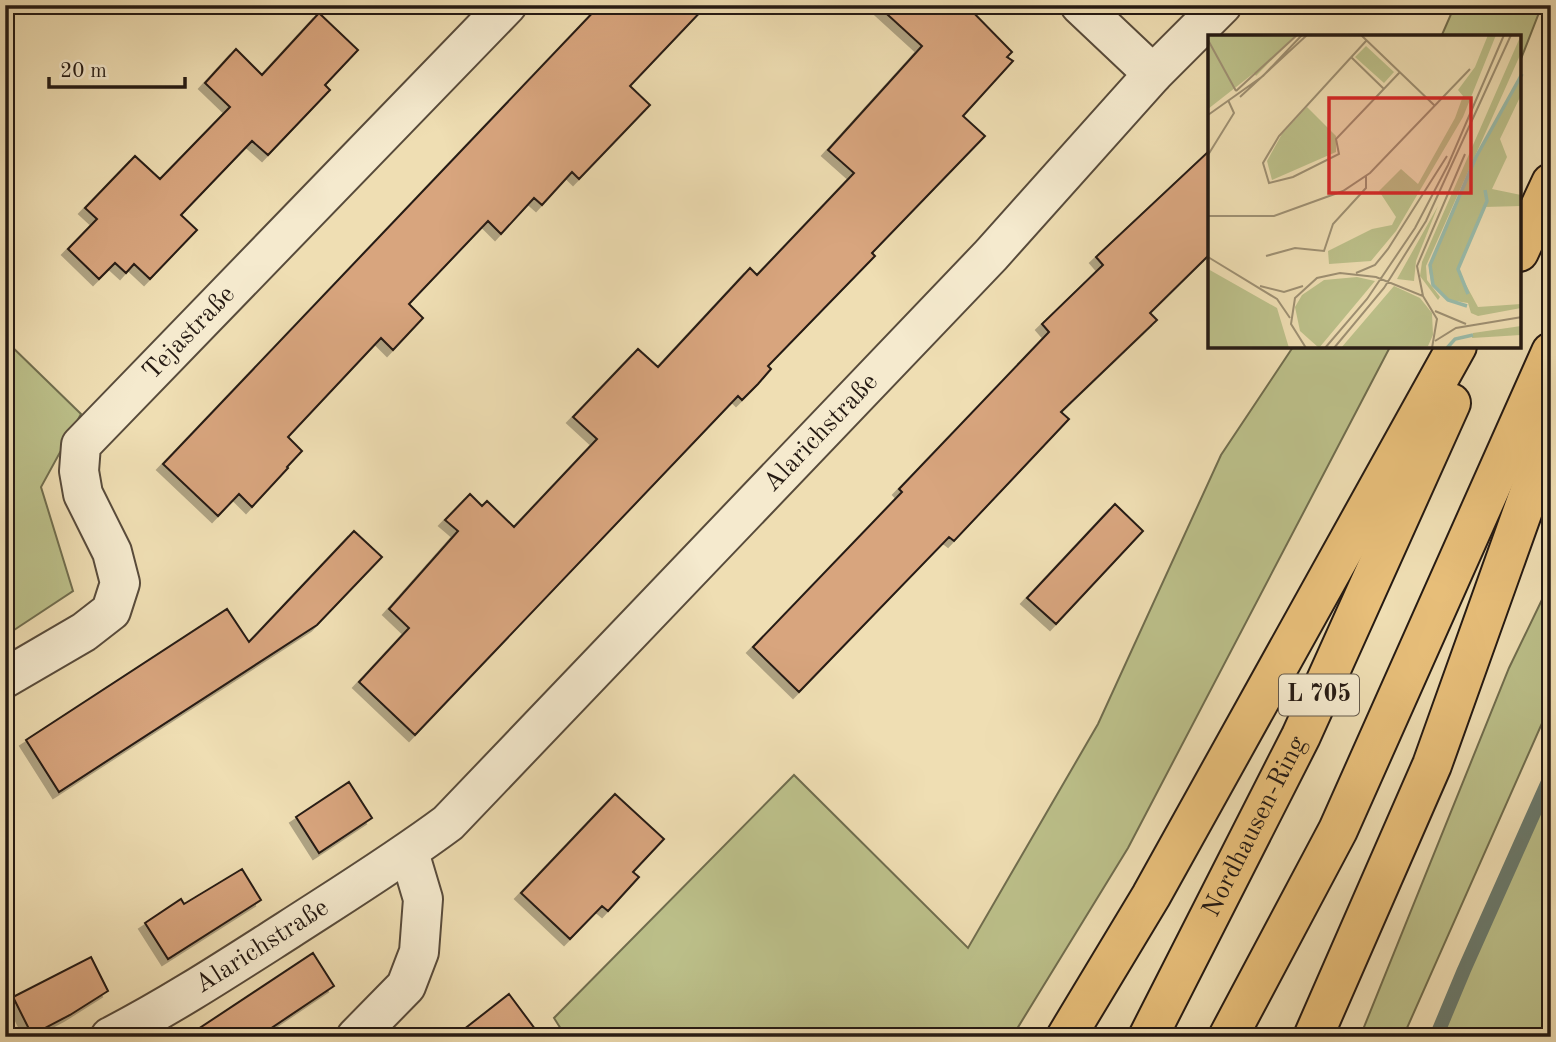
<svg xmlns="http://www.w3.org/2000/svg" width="1556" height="1042" font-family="'Old Standard TT',serif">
<defs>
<filter id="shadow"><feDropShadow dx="-6" dy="6" stdDeviation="0" flood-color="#0004"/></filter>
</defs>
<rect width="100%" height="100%" fill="#efdeb3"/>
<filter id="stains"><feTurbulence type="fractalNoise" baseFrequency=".00286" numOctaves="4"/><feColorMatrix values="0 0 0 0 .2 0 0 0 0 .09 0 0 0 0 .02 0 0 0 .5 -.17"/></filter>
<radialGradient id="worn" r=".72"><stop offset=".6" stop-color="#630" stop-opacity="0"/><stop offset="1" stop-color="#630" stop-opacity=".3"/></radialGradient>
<path fill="#bcc08a" stroke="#706d4e" stroke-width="2" d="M1455,5H1542L1519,64V37H1441Z
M5,340L81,414L41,487L73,591L5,636Z
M1293,347H1390L1128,848L1012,1037H566L554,1018L794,775L968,948L1098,724L1221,455Z
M1551,581V703L1403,1037H1360L1509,668Z
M1551,785V1037H1438Z"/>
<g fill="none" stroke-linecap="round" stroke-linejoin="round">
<path stroke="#6b7b6e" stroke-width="14" d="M1436,1037L1464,970L1551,775"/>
</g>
<path fill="#d8a57e" stroke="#251a13" stroke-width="2" filter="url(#shadow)" d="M600,5H707L630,86L650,105L579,179L572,172L542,205L534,198L501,234L488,221L409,304L423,318L393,350L381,338L288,437L302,451L287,467L288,468L252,507L239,494L218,516L163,464Z
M877,5H966L1012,52L1007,57L1013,61L963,116L985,136L872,253L875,256L768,366L771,369L758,384L742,400L738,396L415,735L359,682L409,628L389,609L458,531L445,520L470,494L482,506L487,501L514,527L597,439L573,417L638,349L658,367L750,268L757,275L854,173L828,150L922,46Z
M319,13L358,50L325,85L330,90L268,155L252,141L181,215L197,230L150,279L134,264L126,273L115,263L99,279L68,249L97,219L85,208L135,156L160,179L230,107L205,83L236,49L262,75Z
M1209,151V255L1150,313L1157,320L1061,412L1069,419L954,541L949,537L799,692L753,647L902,492L899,489L1049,332L1042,324L1103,265L1096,257Z
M1115,504L1143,531L1056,624L1027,598Z
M354,531L382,557L317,625L59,792L26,740L227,609L249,642Z
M349,782L372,818L319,853L296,817Z
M615,794L664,839L633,872L639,877L608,911L602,906L570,939L521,893Z
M242,869L261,900L168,959L145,923L181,899L184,904Z
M313,953L334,986L258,1037H186Z
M91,957L108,991L70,1015L32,1035L13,997Z
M509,994L541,1037H454Z"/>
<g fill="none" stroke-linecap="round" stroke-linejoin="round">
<defs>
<g id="minor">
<path d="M1080,5L1153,74"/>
<path id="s1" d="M5,678L84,632L111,611L120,583L112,552L83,494L79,471L81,445L507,5"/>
<path id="s2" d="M110,1037C172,1005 230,967 288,930C342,895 397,861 448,823L991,255L1153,74L1222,5"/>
<path d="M356,1037L406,986L419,952L423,899L409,852"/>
</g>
<g id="trunk">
<path d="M1519,252L1551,183"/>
<path d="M1066,1037L1151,896L1457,346"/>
<path id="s3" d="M1148,1037L1301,736L1451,403"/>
<path d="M1228,1037L1338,830L1551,352"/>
<path d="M1313,1037L1432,765L1551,432"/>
</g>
</defs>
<use href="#minor" stroke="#584b3b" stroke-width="42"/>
<use href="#trunk" stroke="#251a13" stroke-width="42"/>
<use href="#minor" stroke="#f5eace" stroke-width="38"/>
<use href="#trunk" stroke="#e8bf7a" stroke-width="38"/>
</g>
<g text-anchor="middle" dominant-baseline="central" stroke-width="5" stroke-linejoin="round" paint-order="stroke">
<rect fill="#f5eace" stroke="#63584b" stroke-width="2" x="1279" y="674.5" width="80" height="41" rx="5"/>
<g font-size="24" font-weight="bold" fill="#251a13">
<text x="1319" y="695">L 705</text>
</g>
<g font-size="26" fill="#251a13" stroke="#f5eace">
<text stroke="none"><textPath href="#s1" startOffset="457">Tejastraße</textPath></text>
<text stroke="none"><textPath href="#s2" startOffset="940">Alarichstraße</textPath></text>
<text stroke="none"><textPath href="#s3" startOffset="236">Nordhausen-Ring</textPath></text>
<text stroke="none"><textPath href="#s2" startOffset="177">Alarichstraße</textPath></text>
</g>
</g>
<g transform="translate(1208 35)">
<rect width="313" height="313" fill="#efdeb3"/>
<path d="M0,0H88L48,41L46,38L0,74ZM280,0H288L255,82L188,196L163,226L121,229L120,216L164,194L184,190L188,182L171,156L193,134L210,149L247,83L255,61L250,55L267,32ZM313,0V18L218,231L219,245L232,262L230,265L212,241L214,227ZM158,11L186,37L176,48L147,22ZM313,40V60L292,104L299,122L284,154L313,160V171L276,172L250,235L270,272L313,269V273L270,281L263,278L260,268L241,265L223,246L221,235L273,111ZM99,72L128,101V117L64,145L59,126L74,99ZM230,171L208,226L206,246L189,244ZM0,234L69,273L81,313H0ZM149,242L167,246L111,313L92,296L87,272L94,260L116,245ZM186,251L212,263L224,278L225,300L220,311L133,313ZM313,291V300L264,303L265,298Z" fill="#bcc08a"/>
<path fill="none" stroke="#9abcab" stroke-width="3.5" d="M260,259L250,234L279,166L277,155M259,271L240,265L225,250L222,230L268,122L314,39M239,313L247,304L265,300"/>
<path fill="none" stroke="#9e9073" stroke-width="2" d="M153,0L226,70M0,5L28,56M158,6L71,101L55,128L61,148L85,142L131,119L128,104L192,37M143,22L176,54M28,56L89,0M32,62L99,0M0,80L55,41L94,0M0,120L26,78L20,65M0,181H66L135,156L162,138L262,34M58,221L87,213L116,216L125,189L158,153V141M0,222L69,264L82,283M148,238L167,230L180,214L239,121M52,251L76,257L95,251M215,261L209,231L257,119M227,276L258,289M227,306L248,293L314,282M98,313L83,289L87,263L109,243L132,238L168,242L215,261L229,284L224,313M117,313L159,264L207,193L240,130L296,0M126,313L176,253L218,186L303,0"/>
<path fill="#d62828" fill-opacity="0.15" stroke="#d62828" stroke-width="3.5" d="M121,63H263V158H121Z"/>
<rect width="313" height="313" fill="none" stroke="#251a13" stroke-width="3.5"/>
</g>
<rect width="1556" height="1042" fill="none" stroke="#efdeb3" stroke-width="28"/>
<rect x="7" y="7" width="1542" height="1028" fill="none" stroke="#251a13" stroke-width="3.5"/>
<rect x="14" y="14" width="1528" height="1014" fill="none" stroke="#251a13" stroke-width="2"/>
<path d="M49 77v10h136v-10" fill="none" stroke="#251a13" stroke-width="3.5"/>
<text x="60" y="77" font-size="21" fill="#251a13" stroke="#f5eace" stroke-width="5" paint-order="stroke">20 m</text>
<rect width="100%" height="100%" filter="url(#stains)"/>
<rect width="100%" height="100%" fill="url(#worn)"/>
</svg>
